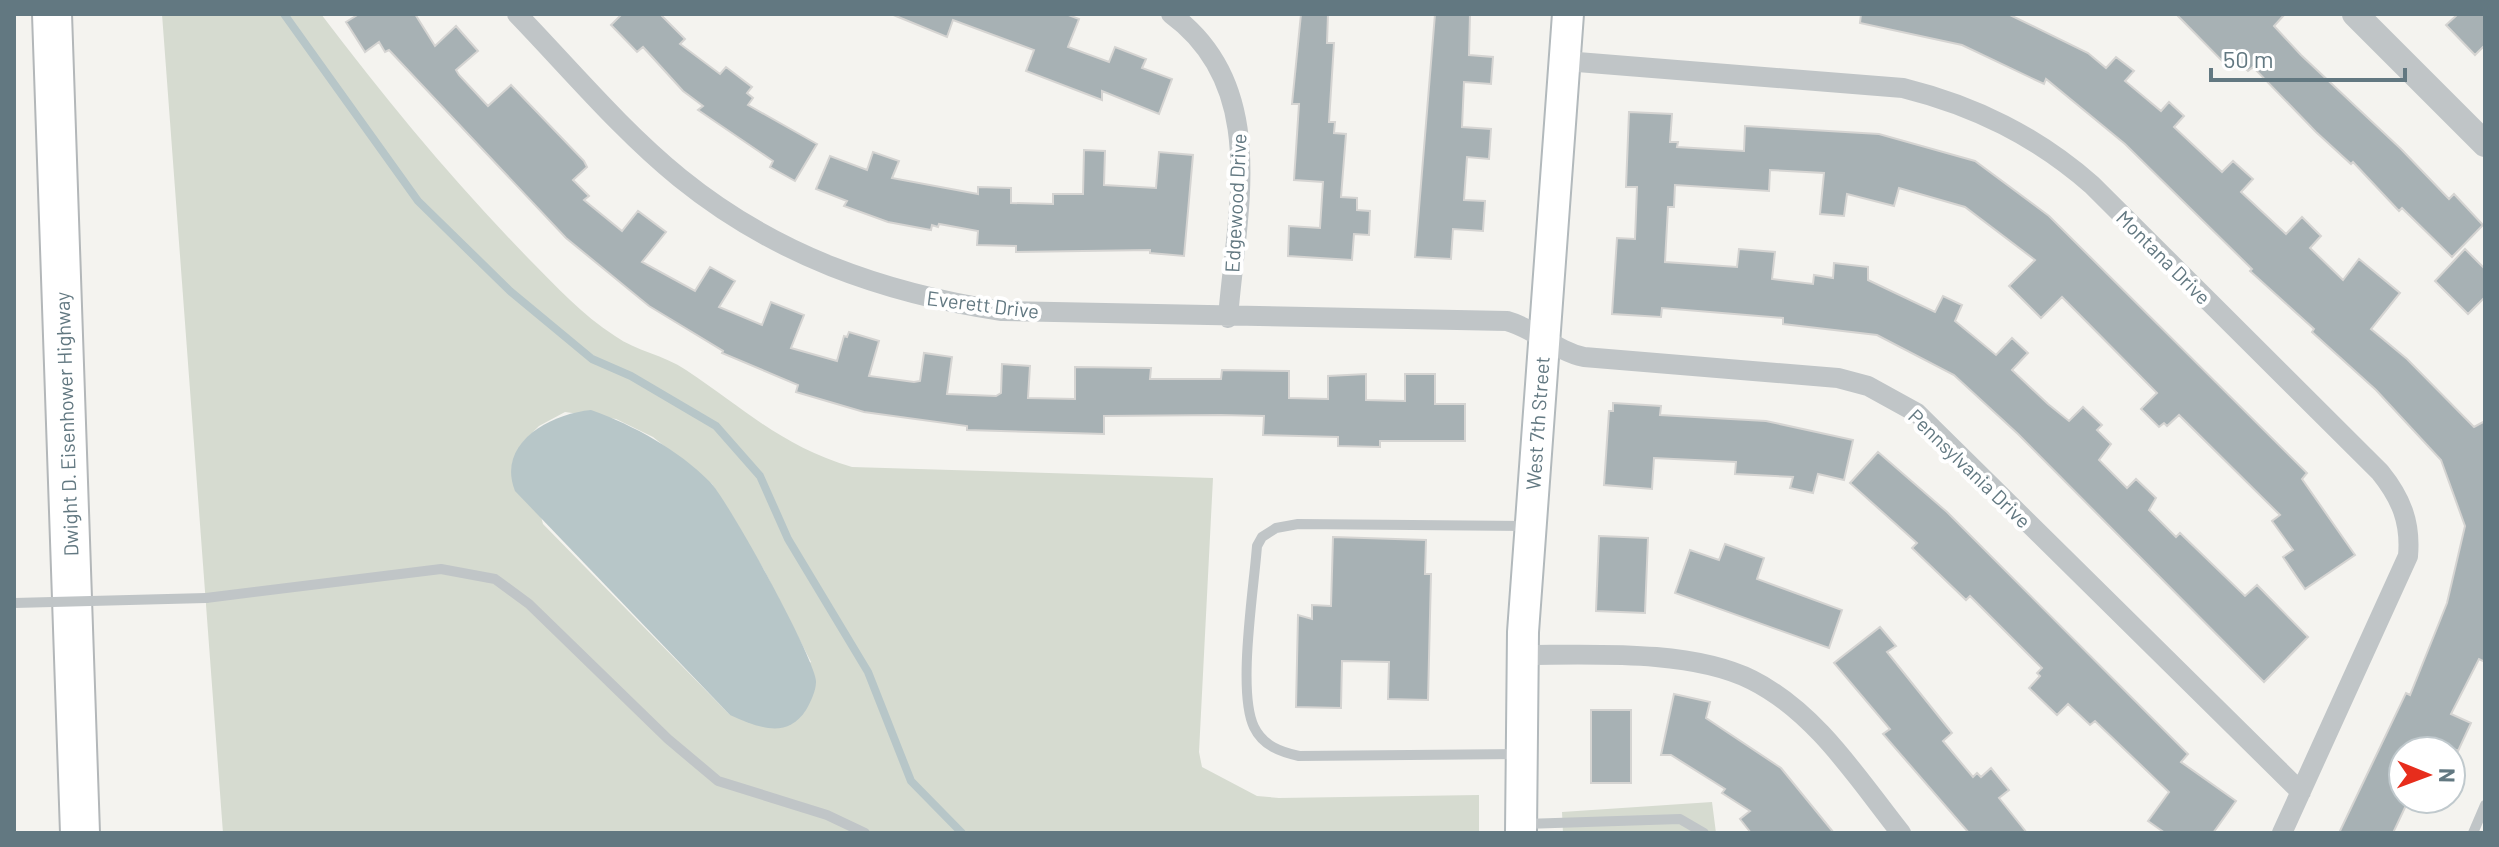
<svg xmlns="http://www.w3.org/2000/svg" width="2499" height="847" font-family="Barlow,sans-serif">
<rect width="100%" height="100%" fill="#f4f3ef"/>
<path fill="#d6dbd0" fill-rule="evenodd" d="M162,14H321C386,100 454,182 529,259C556,286 582,315 615,336C636,351 664,355 686,370C745,409 781,446 852,467L1213,478L1199,752L1202,767L1257,796L1279,798L1479,795V833H223ZM565,412L616,419L653,437L712,484L764,570L811,662L730,715L543,524L522,443L539,426Z
M1712,802L1716,833H1563L1562,812Z"/>
<path fill="#b7c6c8" d="M591,410C635,426 677,449 710,482C728,500 816,660 816,682C816,691 810,703 806,710C787,740 757,727 730,715L515,491C496,443 550,414 591,410Z"/>
<g fill="none" stroke-linecap="round" stroke-linejoin="round">
<path stroke="#b7c6c8" stroke-width="8" d="M284,14L418,201L510,291L592,359L631,376L716,426L760,476L788,539L868,672L911,781L962,833"/>
</g>
<path fill="#a7b1b4" stroke="#d5d4d2" stroke-width="2" d="M359,14H415L435,46L456,26L478,51L456,70L459,75L488,106L511,85L584,161L587,167L573,180L589,196L584,200L622,231L638,211L666,232L642,262L695,291L710,267L735,281L719,307L762,325L771,302L804,315L791,348L837,361L844,336L847,337L849,332L879,341L869,376L914,382L920,381L924,353L952,357L947,394L996,396L1001,393L1002,364L1030,366L1028,398L1075,399V367L1151,368L1150,379H1221L1222,370L1289,371V398L1328,399V376L1366,374V400L1405,401V374H1435V404H1465V441H1380V447L1338,446V437L1263,435L1264,416L1221,415L1104,416V434L967,430V426L864,412L796,392L798,385L722,353L723,351L649,306L566,238L389,50L385,52L379,42L365,52L346,22Z
M622,14H660L685,39L680,44L720,74L726,67L752,87L747,93L753,98L748,105L817,144L795,181L770,167L773,161L698,110L703,106L683,91L643,47L637,52L611,25Z
M891,14H1066L1079,19L1068,47L1109,62L1115,47L1146,59L1142,68L1172,79L1159,114L1102,91V100L1026,71L1034,50L953,20L947,37Z
M1301,14H1328L1327,43H1334L1329,122H1335L1334,133L1346,134L1341,197L1357,198V210L1370,211L1369,235L1354,234L1352,260L1288,256L1289,226L1320,228L1323,182L1294,180L1299,104H1292Z
M1435,14H1470L1469,55L1493,57L1491,84L1464,82L1462,127L1491,129L1489,159L1467,157L1464,200L1485,201L1483,231L1453,229L1451,259L1415,257Z
M1861,14H2008L2088,53L2106,68L2116,57L2134,71L2125,81L2161,111L2169,102L2184,116L2174,127L2222,172L2233,161L2253,179L2241,192L2286,234L2302,217L2321,236L2310,248L2343,280L2359,259L2400,293L2371,329L2407,359L2474,427L2485,421V662L2479,659L2451,714L2471,723L2458,751L2436,741L2431,751H2403V799H2409L2393,833H2339L2406,693L2410,695L2447,603L2465,526L2441,460L2376,390L2312,332L2314,329L2250,271L2252,269L2125,144L2046,79L2044,84L1962,45L1860,23Z
M2176,14H2285L2274,26L2301,55L2401,149L2449,199L2454,194L2483,225L2452,257L2402,208L2399,211L2353,162L2351,164L2316,132L2253,67L2248,71L2237,61L2229,68Z
M2458,14H2485V45L2475,55L2446,25Z
M1629,112L1672,114L1670,142H1678L1677,147L1744,151L1745,126L1879,134L1975,161L2049,216L2307,473L2302,479L2355,555L2305,589L2283,557L2293,550L2272,521L2280,515L2179,415L2167,426L2164,423L2159,427L2141,409L2157,393L2062,297L2041,318L2009,286L2035,260L1965,207L1899,188L1894,206L1847,194L1844,216L1820,214L1824,173L1770,170L1769,191L1675,185L1674,207H1668L1665,262L1737,267L1739,249L1775,252L1772,279L1813,284L1814,275L1833,278L1834,263L1868,267V280L1935,312L1943,296L1962,305L1955,321L1996,355L2012,338L2028,353L2012,370L2048,404L2069,421L2083,407L2102,425L2097,430L2111,444L2099,460L2127,488L2136,479L2156,498L2149,510L2176,537L2180,533L2245,596L2257,585L2308,637L2264,682L2018,434L1954,375L1877,335L1783,324V318L1662,308L1661,317L1612,314L1617,238L1635,239L1637,187H1626Z
M1084,150L1105,151L1104,185L1156,188L1159,152L1193,155L1184,256L1150,253V250L1016,252V246L977,245L978,231L939,224L938,227L932,225L931,230L888,222L844,206L847,201L816,189L830,156L867,170L873,152L899,161L892,178L978,194V187L1011,188V203L1053,204V194H1083Z
M2465,249L2485,269V297L2468,314L2435,281Z
M1613,403L1661,406L1660,415L1766,421L1853,440L1844,480L1818,474L1813,493L1790,488L1793,477L1735,474L1736,462L1654,458L1652,489L1604,485L1609,411H1613Z
M1878,452L1947,512L2188,754L2181,762L2236,801L2213,833H2165L2148,821L2169,792L2095,721L2090,725L2068,704L2057,715L2029,688L2040,676L2037,673L2042,668L1970,596L1966,600L1912,548L1917,543L1850,483Z
M1599,536L1648,538L1645,613L1596,611Z
M1333,537L1426,540L1425,574H1431L1428,700L1388,699L1389,662L1342,661L1341,708L1296,707L1298,615L1312,619V605L1331,606Z
M1725,544L1764,558L1757,579L1842,610L1829,648L1675,593L1690,550L1719,560Z
M1880,627L1896,646L1887,652L1952,733L1943,741L1973,777L1977,773L1981,777L1991,768L2009,790L1999,798L2027,833H1969L1883,734L1890,729L1834,663Z
M1674,694L1710,702L1706,718L1781,768L1834,833H1751L1740,819L1750,811L1722,793L1725,789L1671,755H1661Z
M1591,710H1631V783H1591Z"/>
<g fill="none" stroke-linecap="round" stroke-linejoin="round">
<defs>
<path id="secondary" d="M1521,833L1523,632L1568,14"/>
<path id="motorway" d="M52,14L80,833"/>
</defs>
<use href="#secondary" stroke="#b2b9bc" stroke-width="34"/>
<use href="#motorway" stroke="#b3b7b9" stroke-width="42"/>
<path stroke="#c0c5c7" stroke-width="10" d="M206,598L441,569L495,579L529,604L668,739L718,781L827,815L865,833
M1520,754L1299,756C1281,752 1263,746 1254,727C1237,692 1254,588 1257,546L1262,537L1276,528L1298,524L1526,526
M1523,824L1680,819L1704,833
M2473,833L2485,805"/>
<path stroke="#c0c5c7" stroke-width="20" d="M517,14C570,69 621,130 680,178C775,255 883,293 1002,311L1507,321C1536,329 1556,351 1584,357L1838,378L1868,386L1917,413L2301,792
M1171,14C1271,87 1236,213 1228,318
M1565,61L1903,88C1975,106 2036,136 2092,185L2380,472C2401,498 2411,522 2408,556L2282,833
M1522,655C1591,655 1690,649 1752,680C1816,712 1858,779 1901,833"/>
<path stroke="#c0c5c7" stroke-width="26" d="M2355,14L2485,144"/>
<use href="#secondary" stroke="#fff" stroke-width="30"/>
<use href="#motorway" stroke="#fff" stroke-width="38"/>
<path stroke="#c0c5c7" stroke-width="10" d="M14,603L206,598"/>
</g>
<g text-anchor="middle" dominant-baseline="central" stroke-width="8" stroke-linejoin="round" paint-order="stroke">
<g font-size="20" fill="#627881" stroke="#fff">
<text transform="translate(1235 203) rotate(-87)">Edgewood Drive</text>
<text transform="translate(2164 257) rotate(45)">Montana Drive</text>
<text transform="translate(983 304) rotate(7)">Everett Drive</text>
<text transform="translate(1537 423) rotate(-86)">West 7th Street</text>
<text transform="translate(66 424) rotate(-92)">Dwight D. Eisenhower Highway</text>
<text transform="translate(1970 468) rotate(44)">Pennsylvania Drive</text>
</g>
</g>
<rect width="2499" height="847" fill="none" stroke="#627881" stroke-width="32"/>
<g transform="translate(2427 775) rotate(91)"><circle r="38" fill="#ffffff" stroke="#c0c9cd" stroke-width="2"/>
<path d="M0-6L14 30L0 20L-14 30Z" fill="#e72d1c"/>
<text y="-12" font-size="22" font-weight="bold" text-anchor="middle" fill="#627881">N</text>
</g>
<path d="M2211 68v12h194v-12" fill="none" stroke="#627881" stroke-width="4"/>
<text x="2223" y="68" font-size="24" fill="#627881" stroke="#ffffff" stroke-width="6" paint-order="stroke">50 m</text>
</svg>
